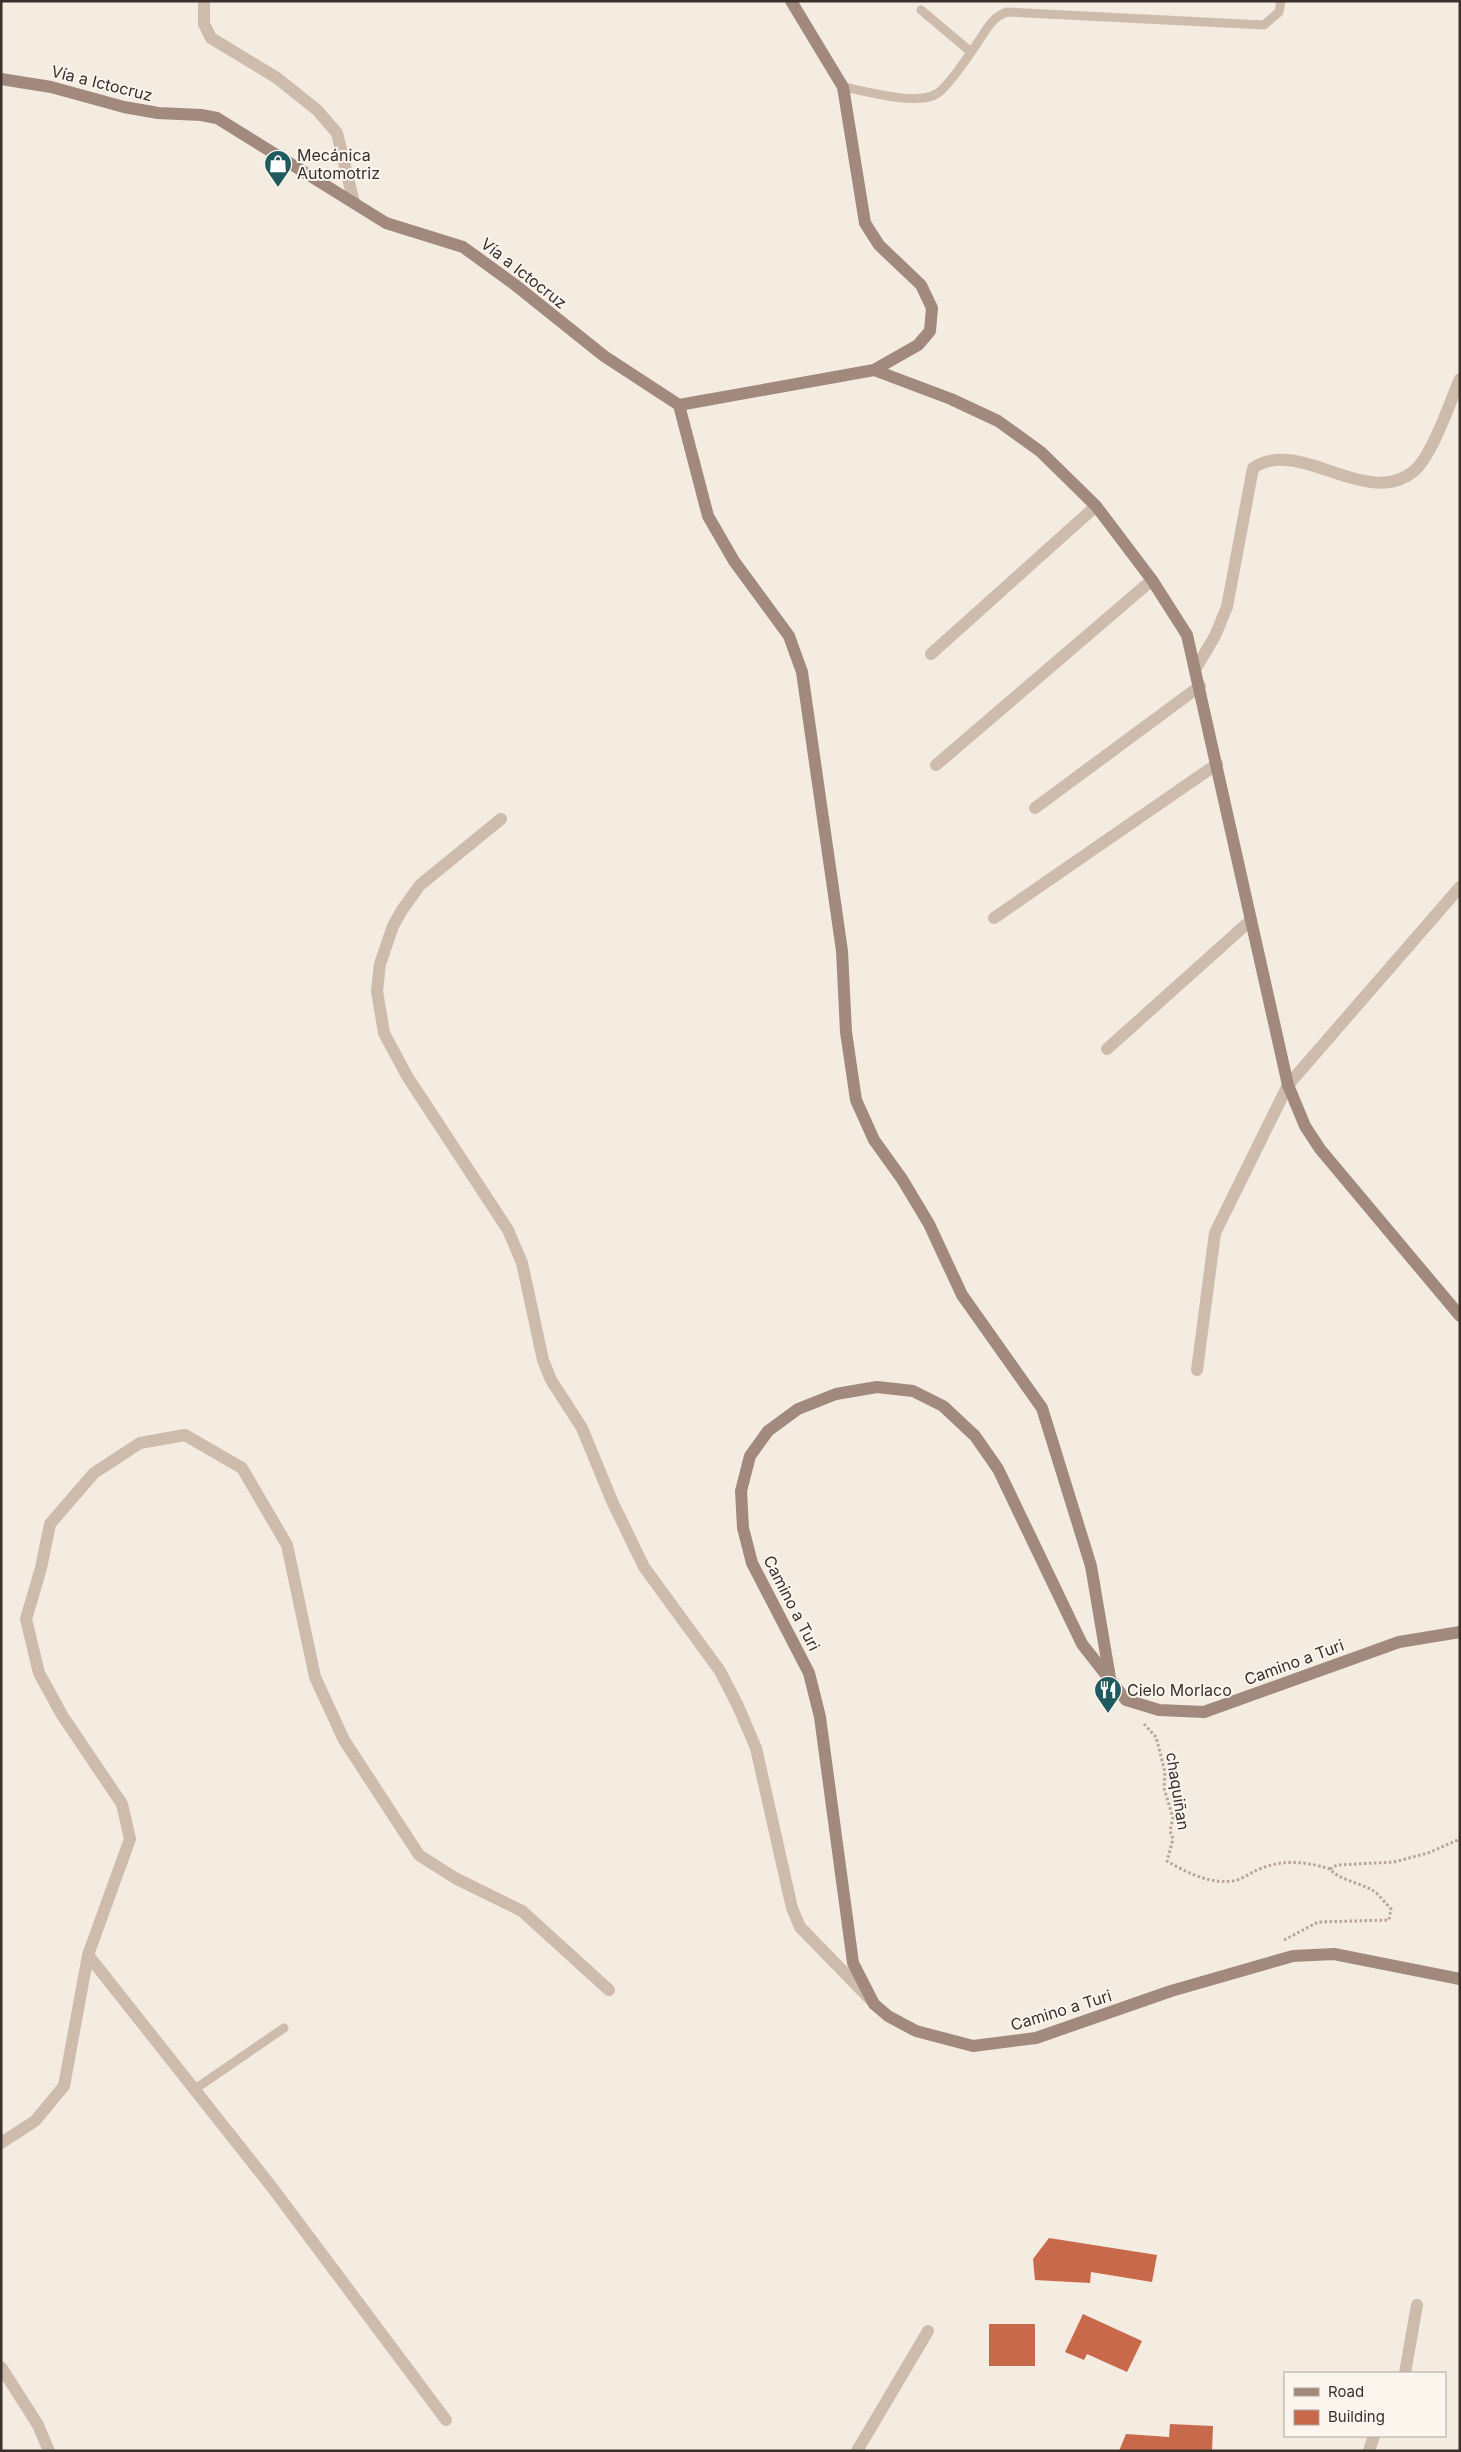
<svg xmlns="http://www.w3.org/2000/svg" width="1461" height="2452" font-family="Inter,sans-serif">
<rect width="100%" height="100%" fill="#f4ebe1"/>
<path fill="#c8694b" d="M1049,2238L1157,2255L1152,2282L1091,2272L1090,2283L1035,2280L1033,2259Z
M1083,2314L1142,2341L1127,2372L1087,2354L1084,2360L1065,2352Z
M989,2324H1035V2366H989Z
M1170,2424L1213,2426L1212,2451H1119L1126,2434L1169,2437Z"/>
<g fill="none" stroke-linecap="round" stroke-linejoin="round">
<path stroke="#b9a596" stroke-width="3" stroke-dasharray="2.5 2.5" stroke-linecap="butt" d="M1144,1724L1156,1737L1165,1772L1164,1788L1173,1818L1170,1831L1173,1839L1167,1861C1187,1873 1214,1886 1237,1880C1246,1877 1253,1871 1262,1868C1284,1859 1308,1862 1330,1869
M1284,1940L1318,1922L1389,1920L1391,1909C1385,1903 1379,1894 1372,1890C1358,1882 1339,1880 1330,1869L1337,1865L1394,1862L1428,1853L1460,1839"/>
<path stroke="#cdbbac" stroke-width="9" d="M921,10L971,52
M843,87C867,91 918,107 938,93C949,85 970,54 978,42C987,29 992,17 1007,12L1264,25L1279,12L1281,1
M195,2089L284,2028"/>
<path stroke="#cdbbac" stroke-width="12" d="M204,1V24L211,38L277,78L317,110L337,133L354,203
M931,654L1096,506
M1196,668L1215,636L1227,607L1253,468C1300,436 1366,510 1414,471C1432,456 1450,402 1460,379
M936,765L1152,580
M1035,808L1200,686
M501,819L420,885L402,910L393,926L380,964L377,991L384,1033L407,1076L508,1230L522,1263L543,1360L551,1380L582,1428L612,1501L644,1567L720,1671L738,1706L756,1748L792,1908L800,1927L871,2000
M994,918L1217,764
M1107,1049L1251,920
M1197,1370L1215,1233L1288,1085L1460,887
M88,1955L271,2186L446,2420
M1,2143L35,2121L64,2086L88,1955L130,1839L122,1804L62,1715L39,1673L26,1619L41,1568L50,1524L94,1473L140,1443L185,1435L242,1468L287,1545L315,1677L344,1740L419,1855L455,1878L522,1911L609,1990
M1,2367L38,2425L49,2451
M1405,2373L1417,2305
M857,2451L928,2331
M1369,2451L1374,2436"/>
<path stroke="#a18a7d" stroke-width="12" d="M791,1L843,87L865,223L879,245L921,285L932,308L930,331L918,345L874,370
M1,79L51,87L124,107L158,113L201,115L217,118L386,223L463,247L514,284L604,356L679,405
M679,405L708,516L734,561L789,636L802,672L842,951L846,1032L856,1100L874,1140L902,1179L929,1224L962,1295L1042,1408L1091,1566L1110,1678
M679,405L874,370L951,399L998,421L1041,452L1096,506L1152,580L1187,635L1288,1085L1305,1126L1320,1149L1460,1316
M1460,1632L1399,1642L1204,1712L1159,1710L1126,1700L1082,1644L998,1469L975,1436L943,1406L913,1391L877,1387L836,1394L798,1409L768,1431L750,1456L741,1491L743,1528L752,1563L809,1673L820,1717L853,1963L874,2004L888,2016L916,2031L973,2046L1036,2038L1171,1991L1293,1956L1334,1954L1460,1979"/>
</g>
<defs>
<symbol id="shop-pin" viewBox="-11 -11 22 30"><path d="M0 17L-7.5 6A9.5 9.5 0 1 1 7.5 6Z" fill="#1f5a5e" stroke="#fbf5ee"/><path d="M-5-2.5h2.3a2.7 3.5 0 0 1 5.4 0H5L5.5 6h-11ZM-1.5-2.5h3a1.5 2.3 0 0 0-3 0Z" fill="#fff"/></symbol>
<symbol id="restaurant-pin" viewBox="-11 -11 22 30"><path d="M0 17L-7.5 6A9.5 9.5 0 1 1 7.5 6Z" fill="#1f5a5e" stroke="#fbf5ee"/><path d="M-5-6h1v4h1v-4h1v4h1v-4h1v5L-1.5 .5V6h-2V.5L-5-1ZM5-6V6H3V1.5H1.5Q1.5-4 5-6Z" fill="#fff"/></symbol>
</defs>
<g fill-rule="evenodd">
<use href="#shop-pin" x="262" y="148" width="32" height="43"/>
<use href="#restaurant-pin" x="1092" y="1674" width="32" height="43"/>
</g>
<g text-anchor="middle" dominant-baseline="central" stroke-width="4" stroke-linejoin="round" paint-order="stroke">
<g font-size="16" fill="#3b302b" stroke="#fbf5ee">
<text transform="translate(102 83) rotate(14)">Vía a Ictocruz</text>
<text transform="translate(524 273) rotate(38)">Vía a Ictocruz</text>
<text transform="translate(792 1603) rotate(63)">Camino a Turi</text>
<text transform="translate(1294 1662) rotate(-20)">Camino a Turi</text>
<text transform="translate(1178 1791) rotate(81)">chaquiñan</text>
<text transform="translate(1061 2010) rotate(-17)">Camino a Turi</text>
</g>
<g font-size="16" fill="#3b302b" stroke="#fbf5ee" text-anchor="start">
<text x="297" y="155">Mecánica<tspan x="297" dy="18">Automotriz</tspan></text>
<text x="1127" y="1690">Cielo Morlaco</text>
</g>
</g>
<rect width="1461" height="2452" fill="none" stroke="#3b302b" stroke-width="5"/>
<rect x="1284" y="2372" width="162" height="65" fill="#fbf5ee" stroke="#aea6a0"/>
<rect x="1294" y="2388" width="25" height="8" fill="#a18a7d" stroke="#aea6a0"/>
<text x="1328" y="2397" font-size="15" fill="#3b302b">Road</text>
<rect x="1294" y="2410" width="25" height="15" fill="#c8694b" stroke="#aea6a0"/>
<text x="1328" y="2422" font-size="15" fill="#3b302b">Building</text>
</svg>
